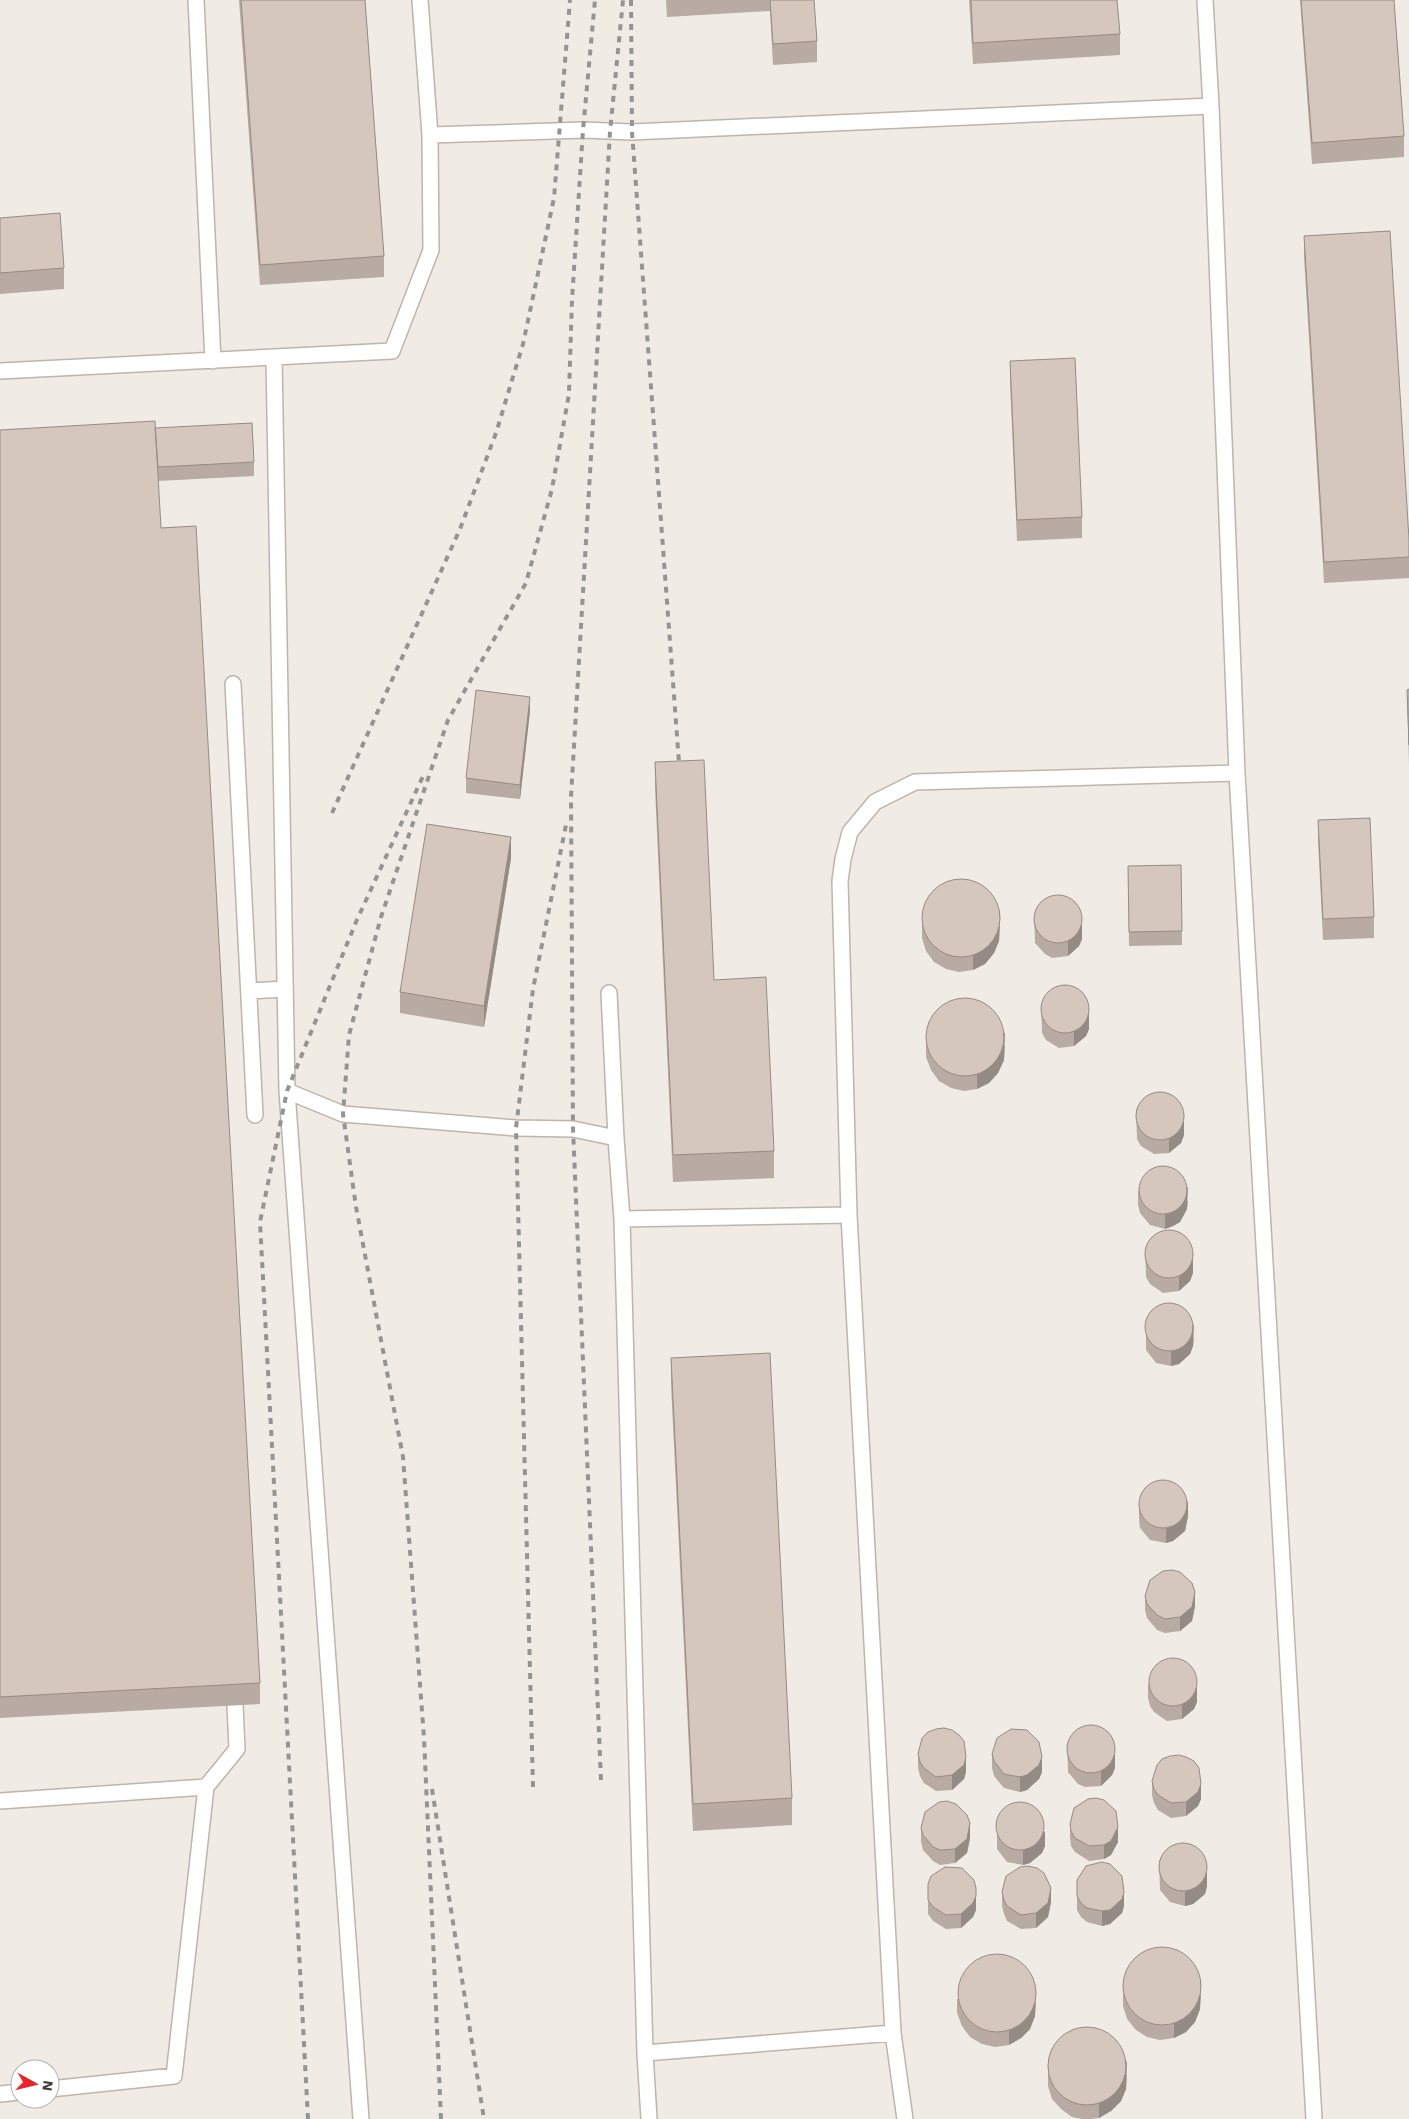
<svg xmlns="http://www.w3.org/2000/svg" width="1409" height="2119" font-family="'Work Sans',sans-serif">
<rect width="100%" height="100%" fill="#f1ebe5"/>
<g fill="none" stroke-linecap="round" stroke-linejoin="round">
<defs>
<path id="lane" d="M196,0L213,361
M1205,0L1211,106L1237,773L1314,2119
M430,135L583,130L632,132L1211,106
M274,358L287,1091L361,2119
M0,371L392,351L431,250L430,135L420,0
M233,684L255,1115
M249,991L285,989
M609,993L616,1138L622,1219L645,2053L649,2119
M287,1091L343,1114L516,1128L573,1129L616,1138
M622,1219L849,1215
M206,1787L237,1749L235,1705
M0,1801L206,1787L174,2076L50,2089
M645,2053L893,2033
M0,2094L20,2092
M905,2119L893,2033L849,1215L840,881L843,859L850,832L875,802L915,782L1237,773"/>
</defs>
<use href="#lane" stroke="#bfb4ab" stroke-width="18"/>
<use href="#lane" stroke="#fff" stroke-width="15"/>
<path stroke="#949494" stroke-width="4" stroke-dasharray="6 6" stroke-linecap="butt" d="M631,0L632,132L680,776
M332,813L460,529L496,433L523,344L554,198L570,0
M601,1780L573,1129L571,797L610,132L623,0
M533,1787L516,1128L533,989L567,820
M432,1789L484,2119
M308,2119L260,1222L287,1091L356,922L424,774
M441,2119L424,1738L403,1457L356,1207L343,1114L349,1035L381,917L448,720L526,583L552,489L569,394L572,300L583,130L595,0"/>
</g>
<path fill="#b7aba3" d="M239,0H365L384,256V277L260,285Z
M666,0H814L817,41V62L773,65L770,11L667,17Z
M969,0H1117L1120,34V55L973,64Z
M1300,0H1394L1404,136V157L1312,164Z
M0,218L64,268V289L0,294Z
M1304,236L1409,539V578L1324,583L1304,257Z
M1010,361L1082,517V538L1017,541L1010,382Z
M0,430L254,462V476L158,481L161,528L260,1683V1704L0,1718Z
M1409,689V766L1407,690Z
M530,711L520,799L466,793V778Z
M655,762L714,980L774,1151V1178L673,1182L655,789Z
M1318,820L1374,917V938L1323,940L1318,841Z
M511,858L484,1027L400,1013V992Z
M1181,865L1182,945L1129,946L1128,866Z
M922,911L1000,927L999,941L994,953L985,964L973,970L959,972L946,969L934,962L926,951L922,938Z
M1034,913L1082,939L1079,946L1068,956L1052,958L1045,954L1035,943Z
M1041,1003L1089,1029L1086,1036L1074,1046L1059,1048L1046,1040L1042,1033Z
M926,1043L1005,1046L1004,1060L998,1073L989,1083L977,1089L964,1091L951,1088L939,1081L931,1070L926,1057Z
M1136,1109L1184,1135L1181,1143L1169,1153L1154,1154L1141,1146L1137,1139Z
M1138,1191L1188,1201L1187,1209L1180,1222L1173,1226L1165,1229L1150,1225L1140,1213L1138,1205Z
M1145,1247L1193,1273L1190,1281L1179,1291L1163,1293L1150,1284L1146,1277Z
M1146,1321L1194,1338L1193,1346L1190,1354L1179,1364L1171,1366L1156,1363L1146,1350Z
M671,1358L792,1798V1825L693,1831L671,1385Z
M1139,1505L1188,1516L1185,1531L1173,1541L1166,1543L1150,1540L1140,1528L1139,1520Z
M1145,1596L1195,1606L1192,1621L1180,1631L1165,1633L1157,1630L1147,1618L1145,1610Z
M1148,1684L1197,1702L1194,1709L1182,1719L1167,1721L1154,1712L1150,1706L1148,1698Z
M1067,1742L1115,1768L1112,1775L1101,1786L1085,1787L1078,1784L1068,1772Z
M918,1754L966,1772L964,1779L952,1790L936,1791L924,1783L920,1776L918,1768Z
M992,1754L1042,1772L1039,1779L1027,1790L1020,1792L1004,1788L994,1776L992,1768Z
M1152,1781L1201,1799L1198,1806L1186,1816L1171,1818L1158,1810L1154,1803L1152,1795Z
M997,1820L1045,1846L1042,1853L1030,1863L1023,1865L1007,1862L997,1849Z
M1070,1824L1118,1842L1111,1855L1104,1859L1089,1861L1075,1852L1071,1846L1070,1838Z
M921,1828L970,1838L967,1853L955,1863L940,1865L933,1861L923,1850L921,1842Z
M1159,1860L1207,1886L1205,1894L1193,1904L1185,1906L1170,1902L1160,1890Z
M1077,1880L1124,1906L1122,1913L1110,1924L1102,1926L1087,1922L1081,1917L1077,1910Z
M928,1884L976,1902V1910L973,1917L961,1928L946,1929L933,1921L928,1914Z
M1002,1892L1051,1902L1048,1917L1036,1928L1021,1929L1007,1921L1004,1914L1002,1906Z
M1123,1979L1201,1995L1200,2009L1195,2022L1186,2032L1174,2038L1160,2040L1147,2037L1136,2030L1127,2019L1123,2006Z
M957,1999L1036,2002L1035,2016L1030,2029L1021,2038L1009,2045L995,2047L982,2044L970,2037L962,2026L957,2013Z
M1048,2059L1127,2075L1126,2089L1121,2101L1111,2111L1099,2118L1090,2119H1082L1072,2117L1061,2109L1052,2099L1048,2086Z"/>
<path fill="#958b85" d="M530,697V711L520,799V785Z
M511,837V858L484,1027V1006Z
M1000,913L999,941L994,953L985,964L973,970V955Z
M1082,924V939L1079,946L1068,956V942Z
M1089,1014V1029L1086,1036L1074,1046V1032Z
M1005,1032L1004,1060L998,1073L989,1083L977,1089V1075Z
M1184,1121V1135L1181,1143L1169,1153V1138Z
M1188,1187L1187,1209L1180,1222L1173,1226L1165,1229V1214Z
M1193,1259V1273L1190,1281L1179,1291V1277Z
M1194,1324L1193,1346L1190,1354L1179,1364L1171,1366V1352Z
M1188,1501V1516L1185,1531L1173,1541L1166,1543V1529Z
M1195,1592V1606L1192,1621L1180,1631V1617Z
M1197,1687V1702L1194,1709L1182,1719V1705Z
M1115,1754V1768L1112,1775L1101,1786V1771Z
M966,1757V1772L964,1779L952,1790V1775Z
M1042,1757V1772L1039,1779L1027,1790L1020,1792V1777Z
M1201,1784V1799L1198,1806L1186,1816V1802Z
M970,1823V1838L967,1853L955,1863V1849Z
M1118,1827V1842L1111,1855L1104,1859V1845Z
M1045,1831V1846L1042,1853L1030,1863L1023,1865V1851Z
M1207,1872V1886L1205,1894L1193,1904L1185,1906V1892Z
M976,1888V1910L973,1917L961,1928V1914Z
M1051,1888V1902L1048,1917L1036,1928V1913Z
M1124,1892V1906L1122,1913L1110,1924L1102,1926V1911Z
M1201,1981L1200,2009L1195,2022L1186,2032L1174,2038V2024Z
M1036,1988L1035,2016L1030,2029L1021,2038L1009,2045V2031Z
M1127,2061L1126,2089L1121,2101L1111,2111L1099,2118V2103Z"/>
<path fill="#d5c7be" stroke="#958b85" d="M241,0H365L384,256L260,265Z
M770,0H814L817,41L773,44Z
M971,0H1117L1120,34L973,43Z
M1301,0H1394L1404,136L1312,143Z
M60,213L64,268L0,273V218Z
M1390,231L1409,539V557L1324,562L1304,236Z
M1075,358L1082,517L1017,520L1010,361Z
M155,421L161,528L196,526L260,1683L0,1697V430Z
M252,423L254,462L158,467L155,428Z
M1409,689V745L1407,690Z
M476,690L530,697L520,785L466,778Z
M704,760L714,980L766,977L774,1151L673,1155L655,762Z
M1370,818L1374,917L1323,919L1318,820Z
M427,824L511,837L484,1006L400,992Z
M1181,865L1182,931L1129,932L1128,866Z
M922 918a39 39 0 1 1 78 0a39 39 0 1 1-78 0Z
M1034 919a24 24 0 1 1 48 0a24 24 0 1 1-48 0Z
M1041 1009a24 24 0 1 1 48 0a24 24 0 1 1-48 0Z
M926 1037a39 39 0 1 1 78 0a39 39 0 1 1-78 0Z
M1136 1116a24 24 0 1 1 48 0a24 24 0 1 1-48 0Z
M1139 1190a24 24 0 1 1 48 0a24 24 0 1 1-48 0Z
M1145 1254a24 24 0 1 1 48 0a24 24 0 1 1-48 0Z
M1145 1327a24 24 0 1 1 48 0a24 24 0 1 1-48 0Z
M770,1353L792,1798L693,1804L671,1358Z
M1139 1504a24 24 0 1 1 48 0a24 24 0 1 1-48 0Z
M1172,1570L1180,1572L1192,1583L1195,1592L1192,1607L1180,1617L1165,1619L1157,1615L1147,1604L1145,1596L1150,1580L1163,1571Z
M1149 1682a24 24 0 1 1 48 0a24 24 0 1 1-48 0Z
M1067 1749a24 24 0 1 1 48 0a24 24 0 1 1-48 0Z
M944,1728L952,1730L959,1735L964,1741L966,1757L964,1765L952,1775L936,1777L924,1768L920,1762L918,1754L922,1738L928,1732L936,1729Z
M1011,1729L1027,1730L1039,1742L1042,1757L1039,1765L1027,1775L1020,1777L1004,1774L994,1761L992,1754L997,1738Z
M1179,1755L1186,1757L1194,1761L1199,1768L1201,1784L1198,1792L1186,1802L1171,1803L1158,1795L1154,1789L1152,1781L1157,1765L1162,1759L1170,1756Z
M1096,1798L1104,1800L1116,1811L1118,1827L1111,1841L1104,1845L1089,1846L1075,1838L1071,1831L1070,1824L1074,1808L1088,1799Z
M947,1801L956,1804L967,1815L970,1823L967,1839L955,1849L940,1850L933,1847L923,1835L921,1828L925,1812L939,1802Z
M996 1826a24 24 0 1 1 48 0a24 24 0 1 1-48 0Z
M1159 1867a24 24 0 1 1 48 0a24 24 0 1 1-48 0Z
M1102,1862L1110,1864L1122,1876L1124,1892L1122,1899L1110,1910L1102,1911L1087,1908L1081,1903L1077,1896V1880L1086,1866Z
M1028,1866L1037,1868L1044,1873L1051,1888L1048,1903L1036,1913L1021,1915L1007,1906L1004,1900L1002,1892L1006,1876L1020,1867Z
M945,1867L962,1868L974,1880L976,1888V1896L973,1903L961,1914L946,1915L933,1907L928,1900V1884L931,1876Z
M1123 1986a39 39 0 1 1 78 0a39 39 0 1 1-78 0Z
M958 1993a39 39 0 1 1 78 0a39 39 0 1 1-78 0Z
M1048 2066a39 39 0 1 1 78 0a39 39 0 1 1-78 0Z"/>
<g transform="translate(35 2084) rotate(98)"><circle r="24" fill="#ffffff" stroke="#b4b1ae"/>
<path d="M0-4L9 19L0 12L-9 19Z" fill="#ea222b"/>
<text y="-8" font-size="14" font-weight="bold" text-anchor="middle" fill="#433b35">N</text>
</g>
</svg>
